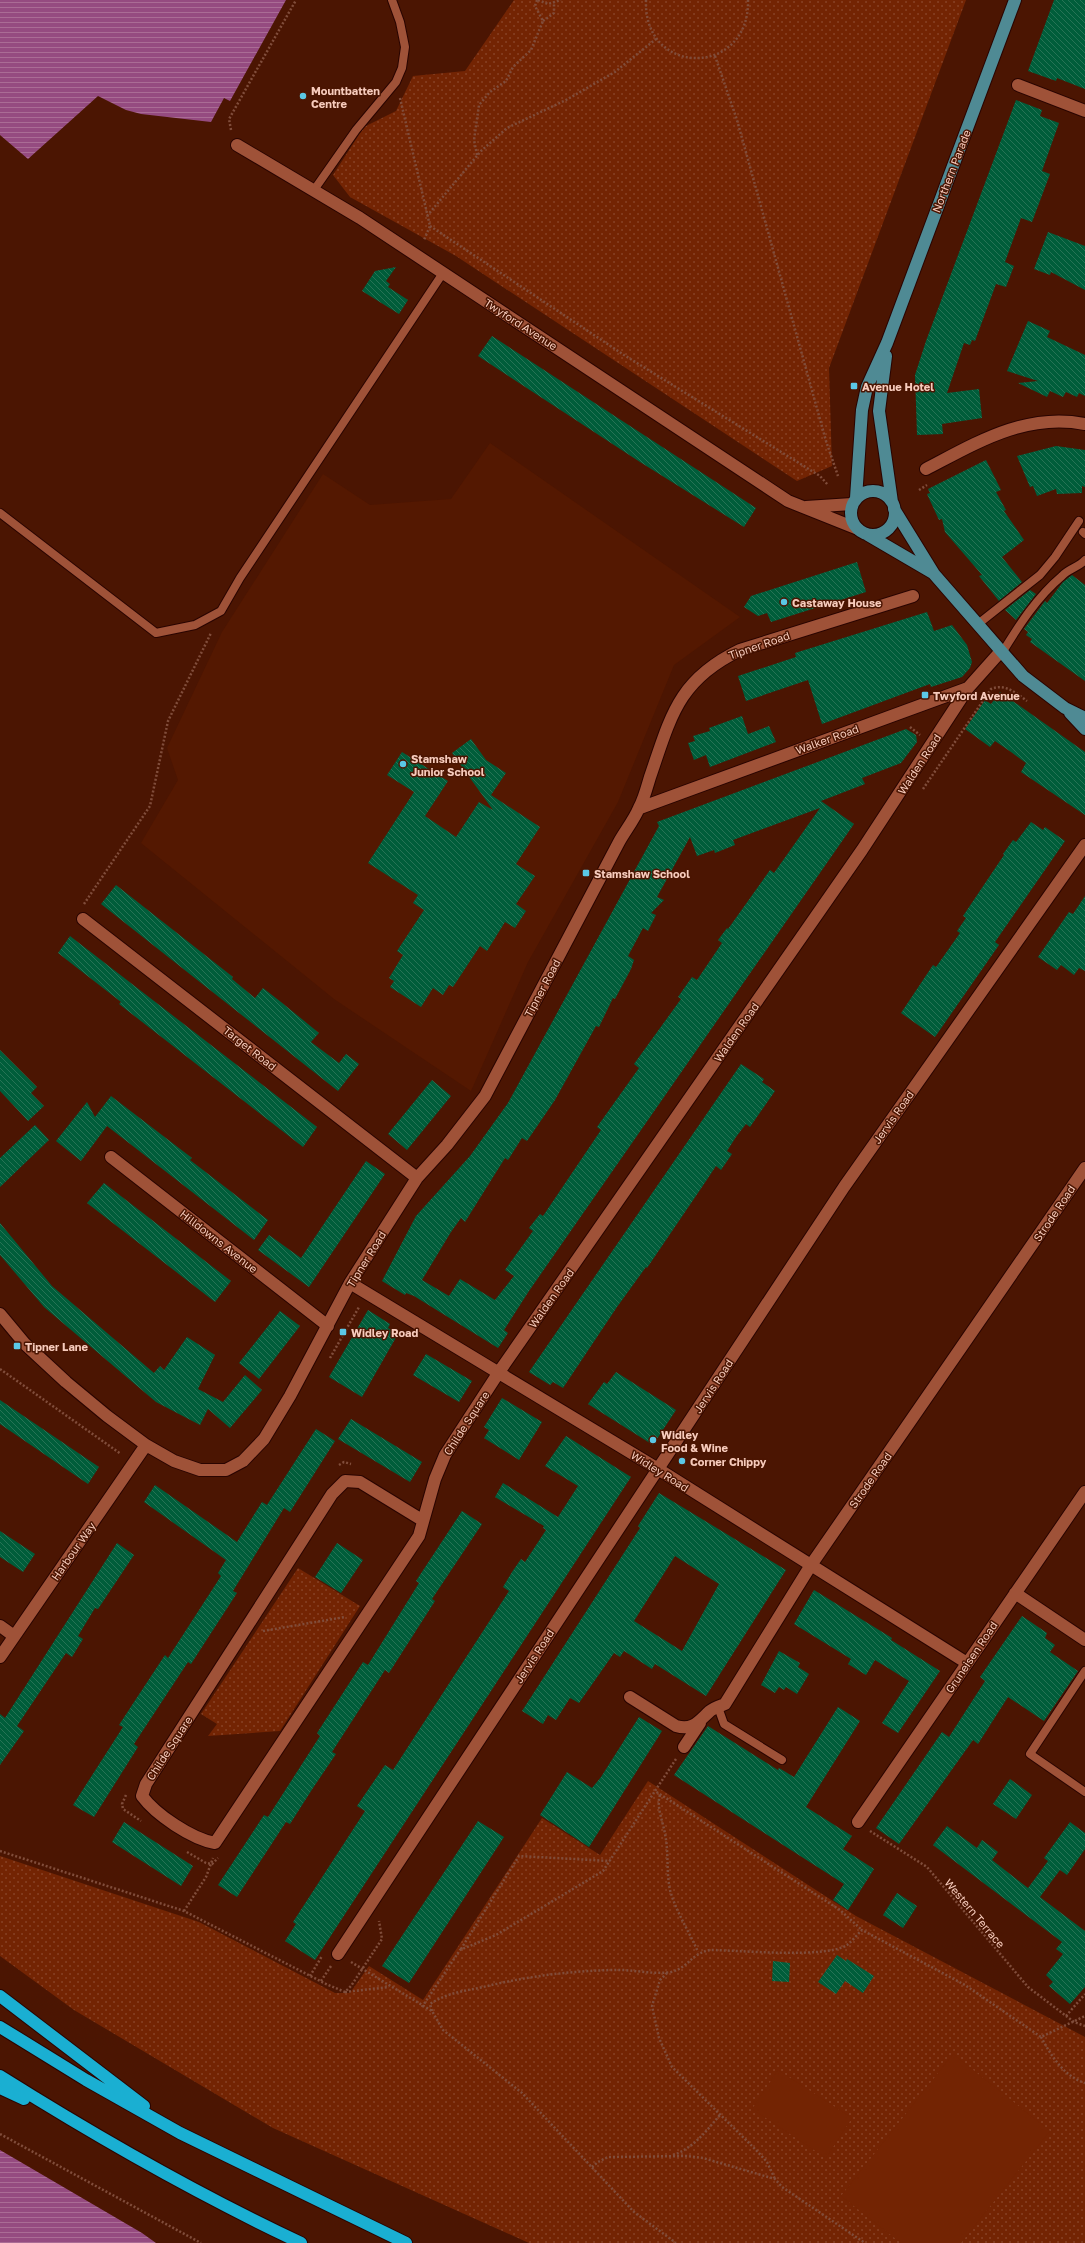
<svg xmlns="http://www.w3.org/2000/svg" width="1085" height="2243" font-family="'Golos Text',sans-serif">
<defs>
<pattern id="grass-dots" width="8" height="8" patternUnits="userSpaceOnUse"><rect width="8" height="8" fill="#732403"/><path d="M2 2h.1M6 6h.1" fill="none" stroke="#884226" stroke-width="1.8" stroke-linecap="round"/></pattern>
<pattern id="water-rules" width="6" height="5" patternUnits="userSpaceOnUse"><rect width="6" height="5" fill="#954b80"/><path d="M0 2.5h6" fill="none" stroke="#aa6c95"/></pattern>
<pattern id="building-back-hatch" width="6" height="6" patternUnits="userSpaceOnUse"><rect width="6" height="6" fill="#005d3a"/><path d="M-1 5l2 2M0 0l6 6M5-1l2 2" fill="none" stroke="#267355"/></pattern>
</defs>
<rect width="100%" height="100%" fill="#4b1502"/>
<path fill="#541801" d="M490,443L740,617L674,665L618,802L528,962L471,1091L334,999L141,843L178,780L167,748L222,632L323,474L370,505L451,499Z"/>
<path fill="url(#grass-dots)" d="M514,0H966L829,368L832,466L797,481L456,256L350,197L333,175L364,127L396,111L413,76L465,71Z
M298,1568L360,1606L280,1731L208,1736L217,1724L201,1714Z
M648,1781L856,1916L1085,2037V2243H529L273,2128L74,2010L0,1956V1856L199,1922L335,1993H350L369,1966L423,2000L542,1818L600,1855Z"/>
<path fill="#732403" d="M953,2054L1050,2131L961,2243H901L841,2196Z
M778,2070L852,2118L826,2158L752,2109Z"/>
<path fill="url(#water-rules)" d="M0,0H286L230,101L224,98L211,122L141,114L126,110L98,96L28,159L0,135Z
M0,2150L142,2233L156,2243H0Z"/>
<path fill="url(#building-back-hatch)" fill-rule="evenodd" d="M1054,0H1085V89L1057,78L1056,81L1028,71Z
M1016,100L1042,110L1040,116L1059,123L1042,171L1050,174L1032,222L1021,218L1005,262L1014,266L1006,287L996,284L975,341L972,340L970,345L964,343L947,393L979,389L982,418L942,424L943,434L917,435L915,375L926,341Z
M1048,232L1085,246V290L1051,272L1050,275L1034,269Z
M396,267L386,281L390,284L388,287L408,300L399,314L362,291L375,271Z
M1028,321L1050,331L1047,337L1085,355V396L1079,393L1077,397L1066,392L1063,397L1050,391L1047,397L1018,383L1038,381L1007,371Z
M492,336L756,508L744,527L640,462L478,356Z
M1056,446L1085,450V487L1082,486V493L1057,494L1056,489L1037,496L1033,486L1030,487L1017,456Z
M986,460L1001,490L996,492L1006,510L1004,511L1024,540L1002,557L1022,582L999,601L979,576L982,575L945,532L942,519L939,520L927,494L930,493L928,489Z
M857,562L866,592L771,622L767,613L758,616L744,607L751,596Z
M1072,575L1085,585V681L1030,642L1032,639L1026,635L1028,632L1024,629L1045,601L1047,603L1063,582Z
M1030,590L1036,594L1016,620L1005,610Z
M927,612L934,631L952,625L967,645L972,662L970,668L962,677L931,687L930,684L822,724L808,680L746,701L738,676L796,657L795,653Z
M1000,692L1085,752V815L1021,772L1026,763L1011,752L995,741L990,747L965,729L985,700L991,704Z
M742,716L748,734L769,726L776,742L710,767L706,755L694,760L688,743L695,741L693,736L710,731L709,728Z
M906,729L916,735L917,742L901,763L862,778L865,784L821,801L854,824L529,1291L504,1330L508,1333L498,1348L414,1296L406,1293L405,1295L382,1281L416,1216L470,1156L508,1103L659,826L657,822ZM820,808L774,873L770,870L728,929L727,928L718,940L722,943L697,980L692,977L678,997L681,999L634,1064L639,1068L597,1127L601,1130L543,1216L540,1214L529,1228L533,1231L505,1270L514,1276L495,1300L460,1279L449,1296L422,1280L451,1232L461,1218L465,1222L505,1158L508,1160L522,1138L527,1141L555,1100L596,1026L599,1027L613,998L615,999L631,969L634,960L628,956L643,928L648,931L656,915L651,913L664,900L657,897L690,837L697,856L714,850L715,853L735,845L733,840Z
M471,739L486,760L506,773L491,795L540,827L516,864L535,876L516,904L526,911L515,928L505,922L487,951L480,946L453,987L449,985L443,995L433,988L421,1007L390,987L394,981L389,978L403,955L397,951L424,910L413,903L418,895L368,863L414,792L387,775L402,752L448,781L425,816L456,837L479,802L493,810L452,753Z
M1031,822L1043,830L1045,827L1065,841L995,942L999,945L935,1037L901,1013L933,965L936,967L960,933L957,931L966,918L963,916L1004,855L1003,854L1013,840L1016,842Z
M116,885L233,977L232,979L255,998L263,988L281,1002L319,1033L311,1042L339,1063L346,1054L359,1064L338,1091L101,904Z
M1085,896V971L1079,968L1074,975L1061,965L1057,970L1038,957L1069,912L1073,914Z
M70,936L317,1127L303,1147L119,1004L121,1002L58,953Z
M0,1050L37,1087L31,1093L44,1106L28,1121L0,1091Z
M741,1064L764,1079L762,1082L775,1091L750,1127L746,1124L736,1137L727,1151L732,1154L721,1170L716,1166L702,1187L647,1268L646,1267L617,1307L563,1388L553,1382L550,1385L529,1372Z
M432,1080L451,1096L407,1150L388,1134Z
M111,1096L192,1158L190,1160L268,1220L254,1240L107,1126L81,1161L56,1141L87,1102L95,1117Z
M35,1125L49,1140L0,1187V1158Z
M366,1161L385,1174L309,1287L258,1250L269,1235L301,1258Z
M104,1183L231,1281L215,1302L87,1203Z
M0,1223L52,1286L154,1373L160,1366L164,1370L187,1337L215,1355L198,1389L223,1402L245,1375L262,1390L230,1428L208,1409L200,1425L156,1402L44,1307L0,1255Z
M368,1310L390,1324L388,1328L398,1334L362,1397L329,1377Z
M280,1311L300,1326L259,1379L239,1363Z
M426,1354L472,1381L459,1402L413,1375Z
M616,1372L676,1410L653,1445L588,1404L604,1382L607,1384Z
M502,1398L542,1422L519,1460L484,1438L489,1430L484,1427Z
M0,1400L99,1467L88,1484L0,1424Z
M351,1419L422,1462L410,1482L338,1439Z
M316,1429L335,1441L290,1512L284,1508L233,1591L237,1593L191,1664L188,1662L134,1744L138,1747L94,1817L73,1805L123,1727L119,1725L134,1702L165,1655L168,1658L221,1576L218,1573L226,1560L144,1502L155,1485L237,1542L262,1502L267,1505Z
M566,1436L631,1477L315,1960L285,1941L296,1924L293,1922L365,1811L357,1806L385,1765L393,1770L509,1591L503,1587L512,1572L521,1559L525,1562L546,1530L543,1528L544,1526L495,1497L503,1483L558,1517L578,1486L545,1466Z
M659,1493L786,1570L706,1696L655,1664L652,1669L624,1651L620,1657L614,1653L579,1703L570,1698L556,1720L548,1715L543,1724L522,1711L640,1528L638,1526ZM675,1556L719,1584L682,1651L634,1621Z
M462,1511L482,1524L432,1599L435,1601L389,1673L385,1670L332,1752L336,1754L313,1788L290,1824L286,1822L237,1897L218,1885L264,1815L268,1817L320,1736L317,1733L363,1662L368,1665L419,1583L416,1581Z
M0,1531L35,1554L23,1572L0,1557Z
M117,1543L134,1555L98,1609L95,1608L78,1636L83,1639L72,1657L66,1653L17,1726L24,1731L0,1765V1714L5,1718Z
M337,1543L363,1560L341,1593L315,1577Z
M814,1590L892,1638L891,1640L940,1671L898,1733L882,1723L909,1681L875,1660L866,1675L848,1664L851,1659L794,1624Z
M1022,1616L1047,1633L1045,1638L1055,1645L1050,1652L1078,1671L1044,1721L1008,1697L978,1744L973,1740L899,1844L876,1828L942,1732L949,1737L985,1681L980,1677Z
M779,1651L800,1663L798,1667L809,1674L797,1694L786,1687L784,1690L779,1687L775,1693L761,1685Z
M838,1707L860,1721L806,1807L852,1836L843,1849L874,1869L848,1910L833,1900L844,1884L674,1775L708,1726L778,1770L779,1768L794,1777Z
M639,1717L662,1731L589,1847L540,1815L567,1772L592,1788L601,1777Z
M1010,1779L1032,1795L1016,1819L993,1804Z
M478,1821L504,1837L409,1983L382,1966Z
M124,1822L193,1866L181,1886L112,1842Z
M1070,1822L1085,1833V1849L1067,1875L1060,1870L1040,1897L1085,1931V1987L1070,2004L1049,1986L1053,1982L1046,1975L1063,1954L1056,1949L1062,1942L933,1845L947,1826L977,1848L982,1840L998,1852L992,1860L1028,1888L1048,1861L1044,1858Z
M897,1893L917,1906L903,1928L883,1915Z
M837,1955L846,1961L847,1959L874,1976L863,1993L845,1981L836,1994L818,1982Z
M773,1961L790,1963L789,1982L772,1981Z"/>
<g fill="none" stroke-linecap="round" stroke-linejoin="round">
<defs>
<path id="lane" d="M314,190L356,130L396,82L402,68L405,47L400,22L392,0
M0,513L156,633L195,625L221,611L240,578L443,273
M1083,532L1085,534
M978,624L1040,575L1055,557L1079,521
M1002,653C1019,625 1037,597 1062,576C1068,569 1079,567 1085,560
M1085,1671L1030,1754L1085,1792
M718,1707L724,1724L782,1760"/>
<path id="street" d="M1018,85L1085,111
M237,145L360,218L788,501L858,529
M926,469C976,443 1026,412 1085,424
M806,507L852,504
M640,808L968,688L1001,651
M83,919L417,1178
M111,1157L328,1326
M350,1283L658,1469L967,1663
M0,1314L25,1344L66,1382L107,1416L146,1445L174,1461L200,1470H226L243,1461L264,1439L290,1396L350,1283L417,1178L447,1145L485,1096L619,842C625,831 634,820 639,808C644,799 647,787 650,777C671,716 678,680 740,650L913,596
M422,1520L360,1482L345,1481L332,1494L146,1784L142,1796C156,1815 192,1839 215,1843L419,1536L435,1479L445,1455L499,1372L862,850L968,688
M1015,1593L1085,1640
M0,1626L14,1636
M0,1657L146,1445
M630,1697L676,1726C693,1731 699,1721 710,1711C714,1708 720,1706 725,1704L811,1565L1085,1168
M684,1747L700,1723
M858,1822L1085,1492
M338,1954L844,1187L1085,845"/>
<path id="primary" d="M886,356L879,411L892,502
M851 513a22 22 0 1 1 44 0a22 22 0 1 1-44 0Z
M856,498L862,410L867,387L887,343L1015,0
M894,509L934,574L1023,676L1065,708L1085,718
M868,535L933,573
M1070,713L1085,729"/>
<path id="highway" d="M0,1996L144,2106
M0,2027L86,2080L180,2133L406,2243
M0,2076C97,2137 197,2194 301,2243
M0,2088L24,2099"/>
</defs>
<use href="#lane" stroke="#290400" stroke-width="10"/>
<use href="#street" stroke="#290400" stroke-width="14"/>
<use href="#primary" stroke="#290400" stroke-width="14"/>
<use href="#highway" stroke="#290400" stroke-width="14"/>
<path stroke="#804d3b" stroke-width="2.5" stroke-dasharray="2 2" stroke-linecap="butt" d="M537,0L535,6L543,21
M538,0L548,4L561,0
M646,0C643,78 750,77 748,0
M543,21L554,13V2
M715,56L737,120L826,441L838,476
M400,98L430,226L424,240
M231,130L229,119L296,0
M477,155L474,140L479,105L490,92L506,81L513,67L531,50L543,21
M427,216L481,151L507,128L566,100L615,72L656,39
M430,226L624,355L820,476L828,485
M919,490L927,485
M910,727L920,735
M923,789L991,689C1005,683 1016,693 1027,701
M84,904L150,806L168,721L211,633
M330,1358L359,1307
M0,1369L121,1454
M339,1465L344,1462L351,1464
M263,1631L345,1617
M676,1759L655,1791L840,1910L862,1930
M126,1795L122,1804L123,1809L141,1821
M660,1795C656,1807 663,1821 665,1834C669,1853 666,1871 670,1890C676,1912 689,1931 698,1952
M870,1831L927,1867L1028,1987L1074,2022L1085,2026
M0,1851L184,1911L326,1984L345,1992L351,1986L382,1939L379,1921
M187,1852L206,1863L212,1864L218,1858
M184,1911L206,1877L213,1858
M461,1949L519,1856L610,1861
M351,1962L432,2011L443,2030L522,2093L634,2212L676,2243
M667,1973L660,1980L652,2006L659,2038L672,2067L757,2151L767,2162L775,2179
M310,1976L322,1956
M321,1981L331,1966
M345,1992L389,1987
M422,2007L460,1950L496,1935L603,1871L655,1791
M432,2011L430,2004C445,1994 462,1991 479,1988C523,1977 567,1971 613,1970C632,1969 652,1975 671,1972C690,1967 690,1954 710,1950C738,1950 826,1959 847,1945C852,1941 857,1935 862,1930L965,1985L1041,2037L1085,2016
M1066,2016L1085,1994
M1041,2037C1051,2055 1063,2076 1085,2083
M0,2134L201,2243
M673,2155C694,2148 706,2131 720,2115
M592,2167L598,2162L608,2157L687,2156L703,2158L775,2179L782,2187L865,2243"/>
<use href="#lane" stroke="#9f5238" stroke-width="8"/>
<use href="#street" stroke="#9f5238" stroke-width="12"/>
<use href="#primary" stroke="#4f8a94" stroke-width="12"/>
<use href="#highway" stroke="#1aafd2" stroke-width="12"/>
</g>
<g fill="#5bc8e6" stroke="#4b1502" stroke-width="1.5">
<circle cx="303" cy="96" r="4"/>
<rect x="850" y="382" width="8" height="8" rx="2"/>
<circle cx="784" cy="602" r="4"/>
<rect x="921" y="691" width="8" height="8" rx="2"/>
<circle cx="403" cy="764" r="4"/>
<rect x="582" y="869" width="8" height="8" rx="2"/>
<rect x="339" y="1328" width="8" height="8" rx="2"/>
<rect x="13" y="1342" width="8" height="8" rx="2"/>
<circle cx="653" cy="1440" r="4"/>
<circle cx="682" cy="1461" r="4"/>
</g>
<g text-anchor="middle" dominant-baseline="central" stroke-width="3" stroke-linejoin="round" paint-order="stroke">
<g font-size="11" font-weight="bold" fill="#f7cbbc" stroke="#4b1502" text-anchor="start">
<text x="311" y="90">Mountbatten<tspan x="311" dy="13">Centre</tspan></text>
<text x="862" y="386">Avenue Hotel</text>
<text x="792" y="602">Castaway House</text>
<text x="933" y="695">Twyford Avenue</text>
<text x="411" y="758">Stamshaw<tspan x="411" dy="13">Junior School</tspan></text>
<text x="594" y="873">Stamshaw School</text>
<text x="351" y="1332">Widley Road</text>
<text x="25" y="1346">Tipner Lane</text>
<text x="661" y="1434">Widley<tspan x="661" dy="13">Food &amp; Wine</tspan></text>
<text x="690" y="1461">Corner Chippy</text>
</g>
<g font-size="11" fill="#f7cbbc" stroke="#4b1502">
<text transform="translate(951 171) rotate(-69)">Northern Parade</text>
<text transform="translate(521 324) rotate(33)">Twyford Avenue</text>
<text transform="translate(759 645) rotate(-19)">Tipner Road</text>
<text transform="translate(827 739) rotate(-20)">Walker Road</text>
<text transform="translate(919 764) rotate(-57)">Walden Road</text>
<text transform="translate(542 988) rotate(-62)">Tipner Road</text>
<text transform="translate(736 1032) rotate(-55)">Walden Road</text>
<text transform="translate(250 1048) rotate(38)">Target Road</text>
<text transform="translate(893 1117) rotate(-55)">Jervis Road</text>
<text transform="translate(1054 1213) rotate(-56)">Strode Road</text>
<text transform="translate(219 1241) rotate(38)">Hilldowns Avenue</text>
<text transform="translate(366 1259) rotate(-58)">Tipner Road</text>
<text transform="translate(551 1298) rotate(-55)">Walden Road</text>
<text transform="translate(713 1386) rotate(-57)">Jervis Road</text>
<text transform="translate(466 1423) rotate(-57)">Childe Square</text>
<text transform="translate(660 1471) rotate(32)">Widley Road</text>
<text transform="translate(870 1480) rotate(-55)">Strode Road</text>
<text transform="translate(73 1551) rotate(-55)">Harbour Way</text>
<text transform="translate(534 1656) rotate(-57)">Jervis Road</text>
<text transform="translate(971 1657) rotate(-56)">Gruneisen Road</text>
<text transform="translate(169 1748) rotate(-57)">Childe Square</text>
<text transform="translate(975 1913) rotate(50)">Western Terrace</text>
</g>
</g>
</svg>
